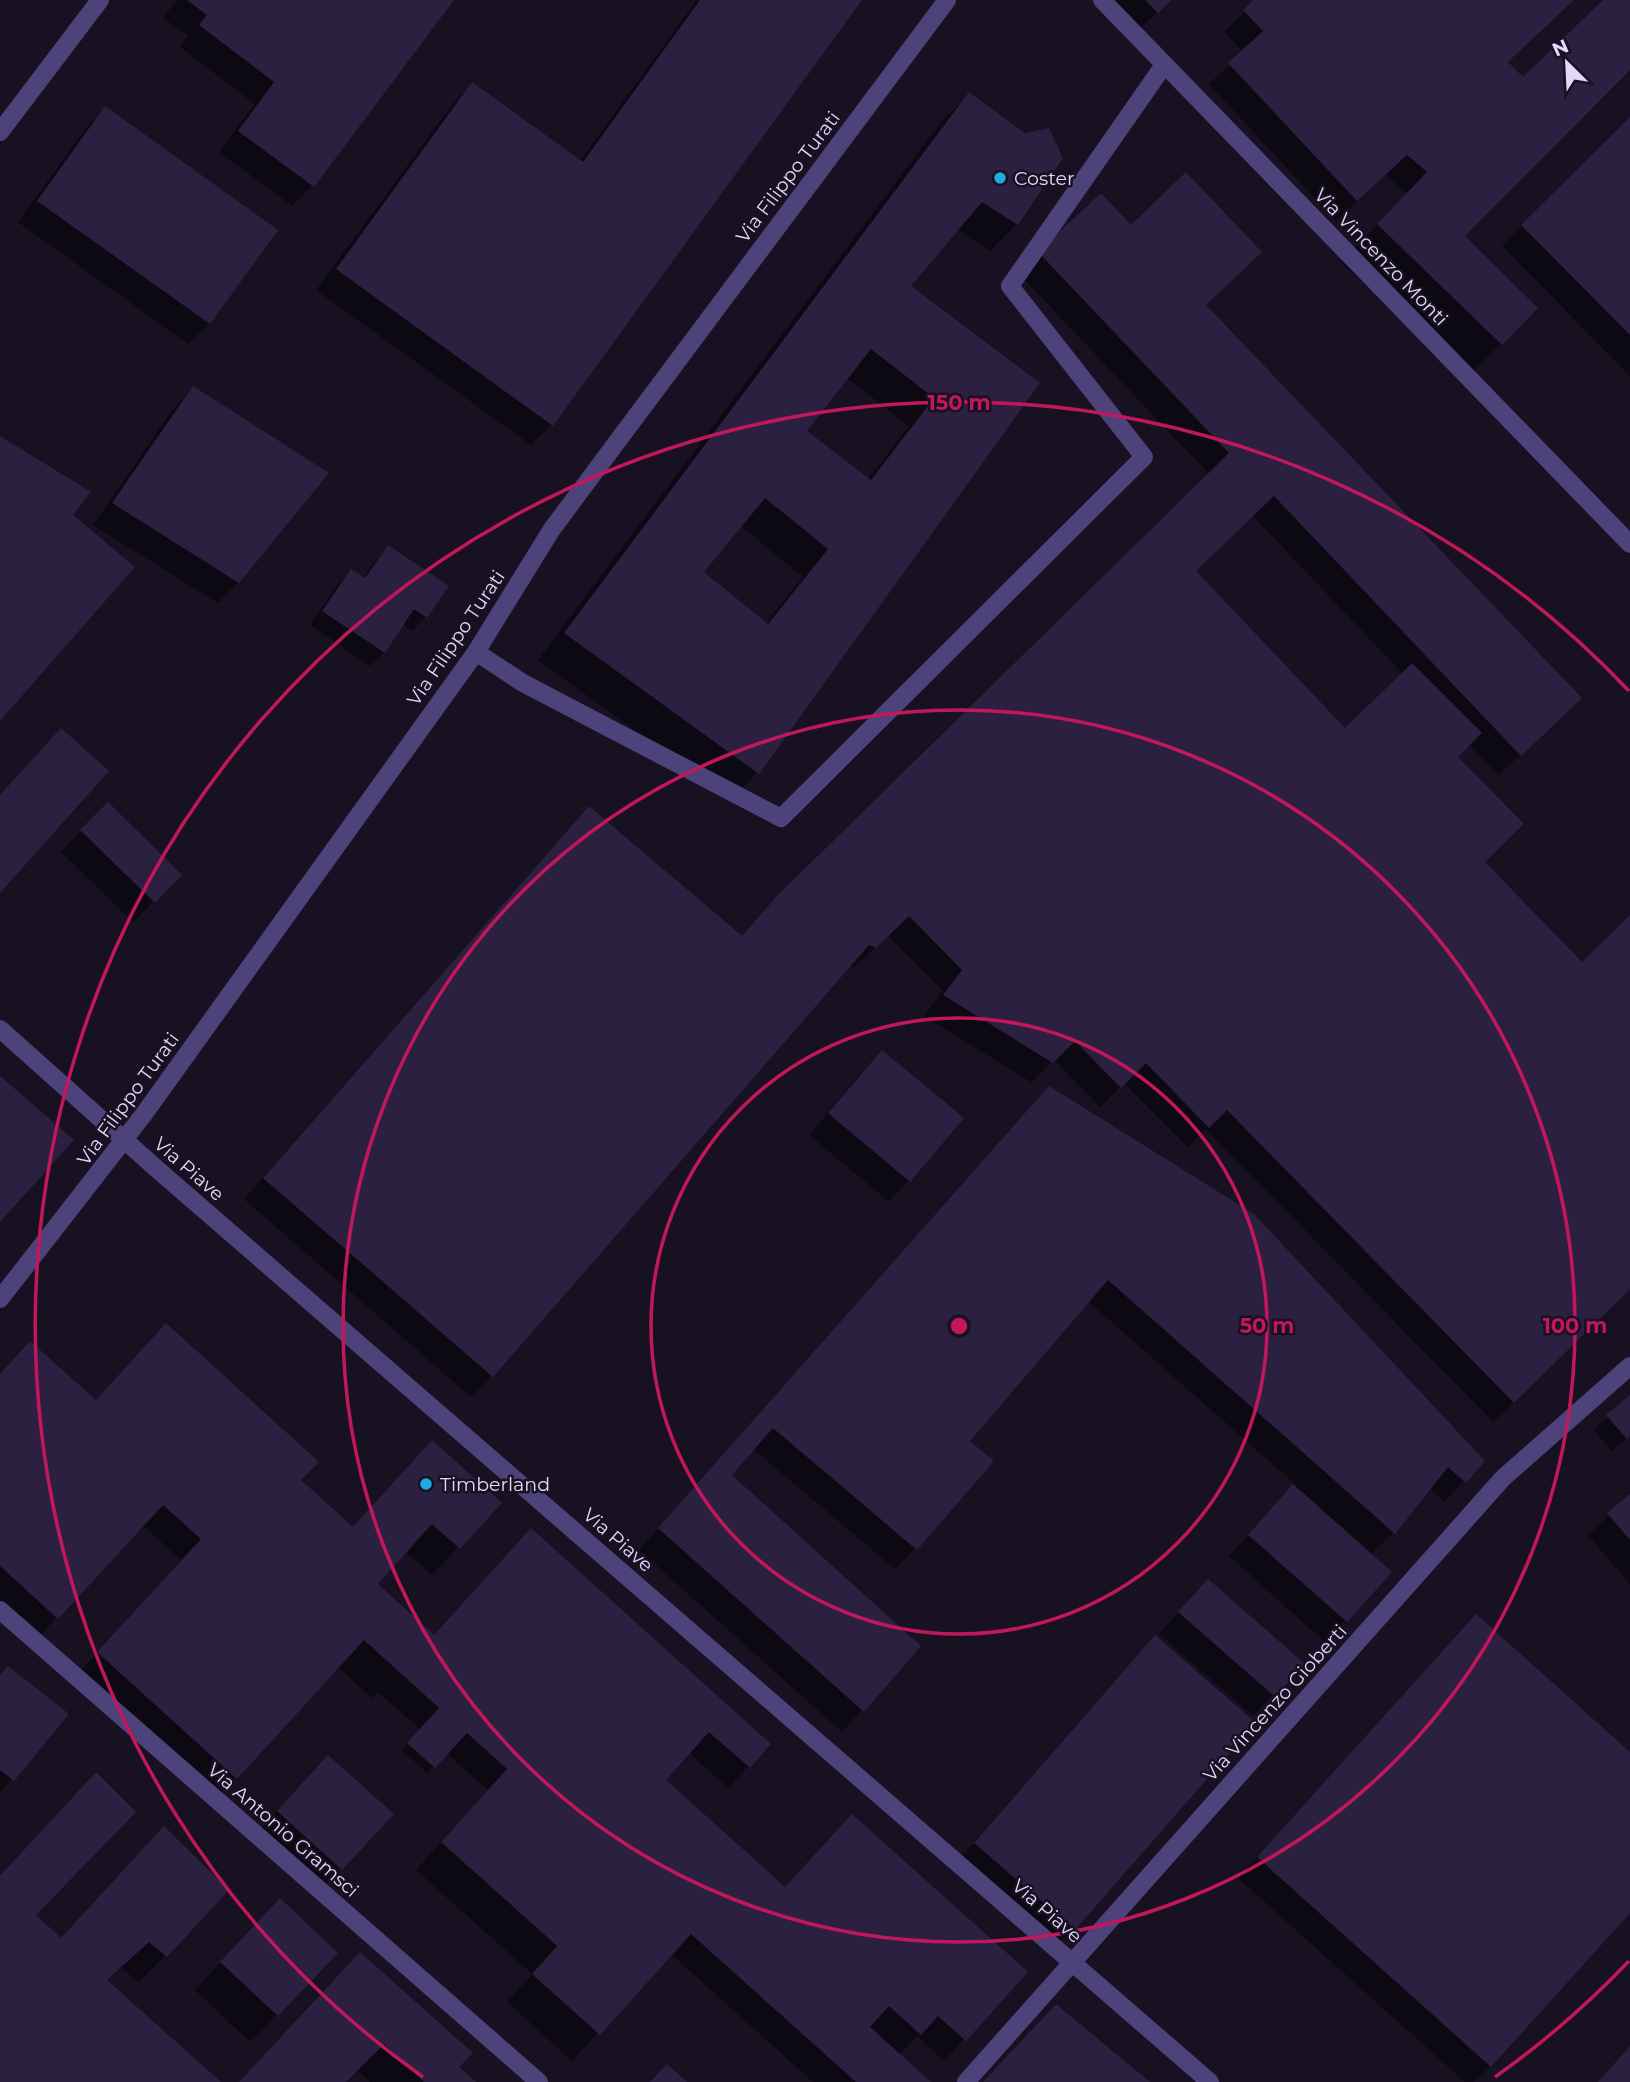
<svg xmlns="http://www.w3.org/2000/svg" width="1630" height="2082" font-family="Montserrat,sans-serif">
<rect width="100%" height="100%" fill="#171122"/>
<path fill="#0007" fill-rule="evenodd" d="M177,0H452L312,186L292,206L219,152L255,104L180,47L188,36L163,18Z
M697,0H860L551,425L531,445L316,290L452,105L472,84L579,162Z
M1106,0H1171L1136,32Z
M1256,0H1573L1506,63L1523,79L1606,0H1630V67L1462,236L1536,308L1464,381L1341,262L1407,194L1386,174L1336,221L1209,84L1243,52L1224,32Z
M969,95L1061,157L1017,224L990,251L957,229L908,286L1038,383L757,773L730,800L538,660L942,121ZM847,378L909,426L867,480L805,432ZM740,525L803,577L765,624L701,572Z
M105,108L276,230L209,323L188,344L18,222L85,129Z
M1630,120V376L1502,246Z
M1040,253L1205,305L1559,719L1499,775L1469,744L1456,757L1483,863L1582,964L1630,917V1288L1493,1422L1206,1129L1188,1147L1124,1083L1100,1107L1054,1060L1031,1082L924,1016L943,991L888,935L854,968L849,965L491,1376L471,1397L244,1199L569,829L741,937L778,897L1209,474L1019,274ZM1252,515L1403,674L1345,731L1194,571Z
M193,388L238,582L218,603L93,525L173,409Z
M388,547L446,586L425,617L412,631L402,624L384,652L370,666L310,625L337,585L351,571L362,579L375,561Z
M108,804L180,875L133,922L61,852Z
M882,1052L909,1181L888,1201L809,1135L862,1072Z
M1049,1088L1464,1481L1444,1502L1429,1488L1393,1533L1370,1555L1389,1572L1325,1642L1229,1556L1295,1484L1088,1301L967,1442L915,1548L895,1569L753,1449L729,1475L919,1646L842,1732L639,1550Z
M146,1346L352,1529L500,1503L432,1575L405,1551L375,1584L433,1636L769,1744L728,1788L688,1752L663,1780L784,1888L1026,1972L944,2061L917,2036L899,2055L928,2082H813L671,1954L572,2061L507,2002L532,1974L416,1870L488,1790L446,1753L427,1773L402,1750L421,1730L378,1692L372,1698L338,1667L215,1799L78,1674L181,1560L142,1525L37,1639L0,1605V1374L95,1401Z
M1630,1397V1436L1612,1451L1594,1430Z
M1630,1496V1584L1588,1535Z
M1188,1601L1302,1664L1253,1716L1159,1634Z
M1476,1616L1630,1754V1910L1490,2066L1473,2082H1465L1238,1878Z
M1155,1638L1253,1723L1073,1929L1053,1949L955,1864L1135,1658Z
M0,1677L66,1715L0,1793Z
M328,1757L391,1814L314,1896L251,1839Z
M138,1855L166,1955L139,1982L121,1968L106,1981L219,2082H0V1876L33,1915L60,1939Z
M253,1927L335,1953L250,2042L195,1990Z
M334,1981L457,2067L473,2082H370L356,2069L344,2082H240Z"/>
<path fill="#2c2041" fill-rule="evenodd" d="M187,0H454L314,187L238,131L274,82L199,25L207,15Z
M700,0H862L553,426L336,269L472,82L583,162Z
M1145,0H1172L1158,13Z
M1253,0H1574L1508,62L1523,77L1603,0H1630V70L1465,236L1538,308L1502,345L1377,224L1427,172L1407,155L1357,201L1228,63L1263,31L1243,10Z
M969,92L1025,133L1049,128L1063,158L1018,225L982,202L911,286L1040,383L759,774L564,633ZM871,349L934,398L871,480L807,431ZM765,498L828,549L768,624L704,572Z
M105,106L278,230L210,324L37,201Z
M1630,117V335L1521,225Z
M1186,172L1262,252L1206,305L1582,698L1521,756L1274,496L1196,571L1345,728L1412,663L1482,733L1458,757L1524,824L1485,862L1582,962L1630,915V1289L1514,1403L1227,1110L1209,1128L1146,1063L1121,1088L1075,1041L1053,1063L943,995L962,970L909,916L876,948L869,945L493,1377L263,1178L589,806L742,936L777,896L1229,453L1038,252L1101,193L1131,225Z
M193,386L329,473L239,583L112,503Z
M0,436L91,492L73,515L135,567L0,721Z
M388,545L449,586L427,618L414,609L385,653L322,611L351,569L365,578Z
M61,728L109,771L0,893V795Z
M108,802L182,875L155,903L80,830Z
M882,1050L964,1118L910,1182L828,1113Z
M0,1076L74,1140L0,1222Z
M1049,1086L1254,1214L1485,1461L1466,1483L1448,1467L1395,1534L1108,1280L970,1441L994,1461L917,1550L773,1428L732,1475L921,1646L864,1712L658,1528Z
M166,1323L319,1462L301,1480L353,1527L432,1440L502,1503L460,1549L432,1524L378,1584L434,1635L531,1528L771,1744L750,1768L709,1732L666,1780L785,1887L852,1814L1028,1972L966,2041L938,2016L921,2035L889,2006L870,2027L931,2082H856L691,1934L600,2035L532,1974L557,1946L441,1842L507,1769L467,1733L435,1768L407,1743L439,1708L364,1640L237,1779L97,1652L201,1539L163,1505L58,1619L0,1566V1374L30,1341L96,1400Z
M1630,1395V1436L1627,1439L1606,1415Z
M1293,1484L1392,1572L1347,1622L1248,1535Z
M1630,1494V1540L1607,1513Z
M1208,1579L1305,1664L1275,1697L1178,1612Z
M1476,1614L1630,1752V1913L1491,2067L1257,1857Z
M1155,1635L1256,1723L1075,1930L974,1843Z
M8,1666L69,1714L14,1781L0,1770V1676Z
M328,1755L394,1814L342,1870L277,1811Z
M96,1772L136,1812L36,1915L61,1938L164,1826L229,1890L167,1957L149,1942L107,1980L221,2082H0V1876Z
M280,1898L338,1953L278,2016L220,1962Z
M360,1952L473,2053L459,2067L476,2082H424L384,2044L346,2082H239Z
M1056,2004L1150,2082H983Z
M1630,2046V2082H1598Z
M667,2064L687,2082H650Z"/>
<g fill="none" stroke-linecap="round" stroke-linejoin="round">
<path stroke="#4e427b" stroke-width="18" d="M1102,0L1630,544
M0,132L100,0
M476,652L523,683L781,818L1144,457L1010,286L1164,65
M0,1029L158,1170L1210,2082
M0,1299L144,1114L476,652L552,529L947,0
M0,1610L539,2082
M966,2082L1503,1478L1630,1366"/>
</g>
<g fill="none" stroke="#c2185b" stroke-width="3.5">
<circle cx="959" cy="1326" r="308"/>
<circle cx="959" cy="1326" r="616"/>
<path d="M1629 1961A923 923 0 0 1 1495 2077M423 2077A923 923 0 1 1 1629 691"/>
</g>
<g fill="#1eabe0" stroke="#171122" stroke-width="2.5">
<circle cx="1000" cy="178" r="7"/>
<circle cx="426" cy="1484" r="7"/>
</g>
<g text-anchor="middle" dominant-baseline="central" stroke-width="5" stroke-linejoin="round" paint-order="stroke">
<g font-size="19" fill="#e2d8fa" stroke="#171122">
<text transform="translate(788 177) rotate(-53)">Via Filippo Turati</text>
<text transform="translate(1381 257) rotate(46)">Via Vincenzo Monti</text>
<text transform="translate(456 638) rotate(-56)">Via Filippo Turati</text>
<text transform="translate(128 1099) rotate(-54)">Via Filippo Turati</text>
<text transform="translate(189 1169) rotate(41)">Via Piave</text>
<text transform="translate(618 1540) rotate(41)">Via Piave</text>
<text transform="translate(1275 1703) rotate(-48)">Via Vincenzo Gioberti</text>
<text transform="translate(283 1830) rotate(41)">Via Antonio Gramsci</text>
<text transform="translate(1047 1911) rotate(41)">Via Piave</text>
</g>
<g font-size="19" fill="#e2d8fa" stroke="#171122" text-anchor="start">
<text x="1014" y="178">Coster</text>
<text x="440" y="1484">Timberland</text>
</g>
</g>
<circle cx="959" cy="1326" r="10" fill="#c2185b" stroke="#171122" stroke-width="3.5"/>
<g font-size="21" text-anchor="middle" font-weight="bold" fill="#c2185b" stroke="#171122" stroke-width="5" stroke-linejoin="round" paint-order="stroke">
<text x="959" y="410">150 m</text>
<text x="1267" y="1333">50 m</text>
<text x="1575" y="1333">100 m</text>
</g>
<g transform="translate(1567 63) rotate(336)" stroke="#171122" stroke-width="5" paint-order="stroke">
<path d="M0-5L12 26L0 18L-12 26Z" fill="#e2d8fa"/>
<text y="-10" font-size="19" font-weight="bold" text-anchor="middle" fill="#e2d8fa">N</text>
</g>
</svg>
